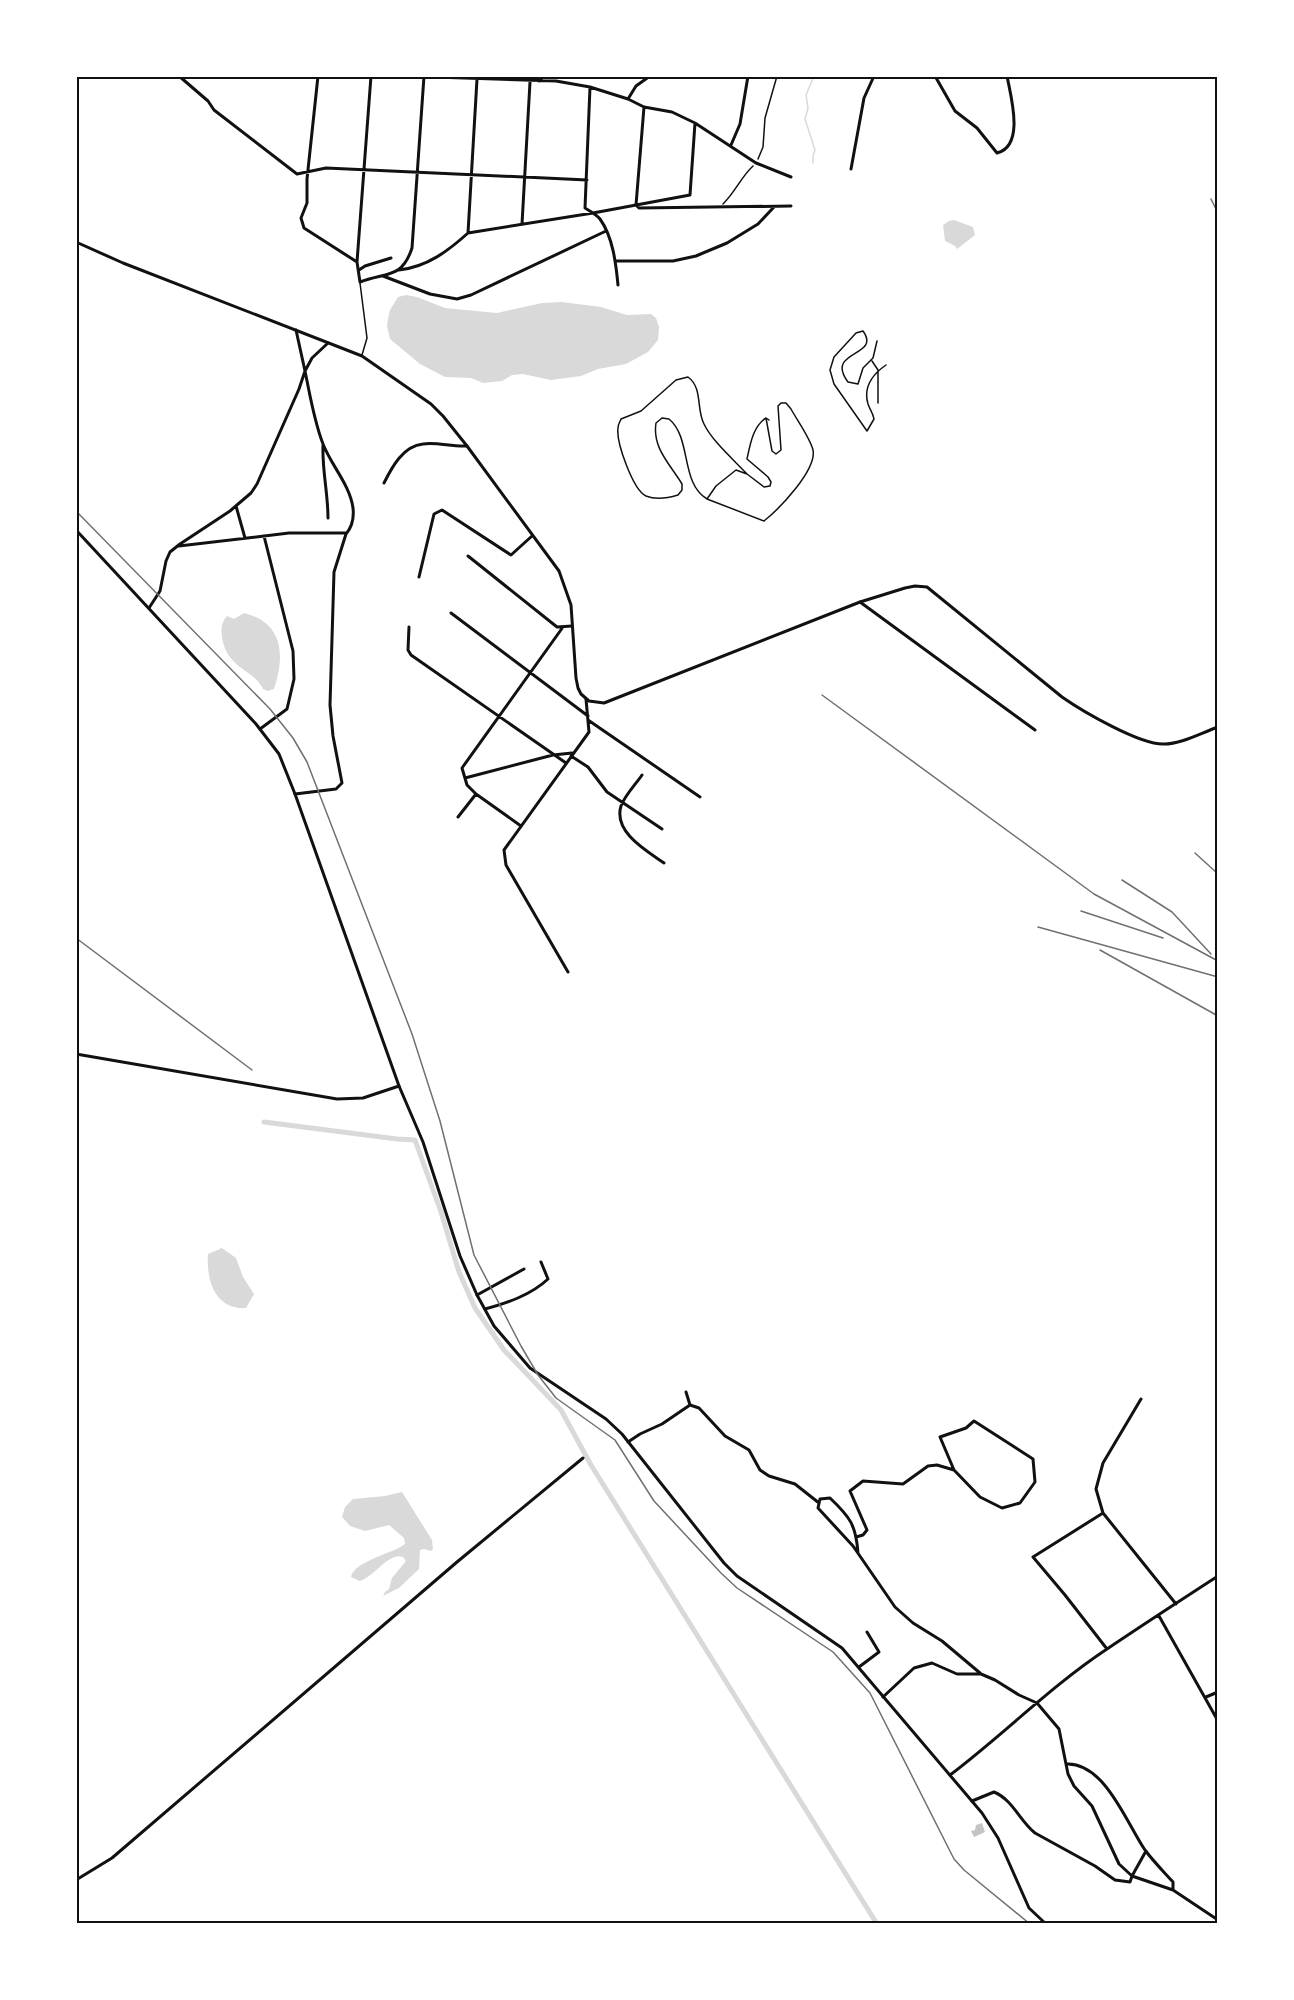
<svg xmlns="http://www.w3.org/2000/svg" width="1294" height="2000" font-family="Ubuntu,sans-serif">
<rect width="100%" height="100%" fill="#fff"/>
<path fill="#d9d9d9" d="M954,220L973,227L975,235L957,249L955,246L945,241L943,225L949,221Z
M406,295L417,297L445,308L497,313L542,303L562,302L601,307L627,315L651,314L656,318L659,327L658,340L648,352L626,364L598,369L581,376L551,380L523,374L512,375L502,381L483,383L471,378L445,377L420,364L390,339L387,326L388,319L390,310L398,297Z
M244,613C284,623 285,656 274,689L268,691L263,689C254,669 228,670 222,638C221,629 221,623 227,616L234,619Z
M222,1248L236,1258L243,1277L254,1294L246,1308C215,1310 206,1280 208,1254Z
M402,1492L432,1540L433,1549L431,1551L424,1549L420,1550L419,1569L399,1588L383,1596L385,1592L389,1589L392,1578L406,1561L403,1557C389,1552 375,1576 360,1581L351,1577C354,1561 392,1554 405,1544L404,1538L389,1525L365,1531L350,1526L342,1517L345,1507L353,1499L385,1496Z"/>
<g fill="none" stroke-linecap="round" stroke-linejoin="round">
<path stroke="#d9d9d9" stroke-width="1.5" d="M813,163V156L815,150L805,119L808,108L806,95L814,76"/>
<path stroke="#d9d9d9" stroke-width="5" d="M264,1122L397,1139L415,1140L441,1212L459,1272L475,1308L504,1350L561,1410L591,1465L877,1924"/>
</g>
<path fill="#c4c4c4" d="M982,1823L985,1832L974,1837L971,1831L975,1830L976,1825Z"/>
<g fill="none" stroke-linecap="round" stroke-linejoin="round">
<path stroke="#111" stroke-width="1.5" d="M758,159L763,147L765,118L777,76
M723,204C736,191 741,177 753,166
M766,418L772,451L776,454L781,450L778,406L781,403H786L791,409C797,420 810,438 813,450C817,470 779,509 764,521L707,499L716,486L736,470L747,474L764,487L770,486L771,482L768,477L747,459C750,445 753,426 766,418L769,420
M707,499C680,483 692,438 669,419L662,418L656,423C652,448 670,464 682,484V490L678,495C668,498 656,500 646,496C633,490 616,442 618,428C618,424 620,422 621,419L641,411L676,380L688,377C703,388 696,409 704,424C712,441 734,460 747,474"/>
<path stroke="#111" stroke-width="1.5" d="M360,283L367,338L362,355
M877,341L873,358L863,368L858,384L848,382C824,350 882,357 863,331L856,333L834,357L830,370L834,384L867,431L874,419C873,413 870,410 868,404C863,387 873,374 886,365
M872,361L878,370V403"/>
<path stroke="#111" stroke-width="3" d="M179,76L208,101L214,110L297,174L326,168L587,180
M318,76L307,179V203L301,218L304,228L357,262
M371,76L357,262L360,282C386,272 402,279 412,248L424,76
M403,76L556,81L590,87L628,99L644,107L672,112L695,123L756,163L791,177
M935,76L955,111L977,128L997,153C1025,146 1011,97 1007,76
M539,81L544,76
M590,87L585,208C590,211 597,215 600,219C613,237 616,264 618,285
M628,99L636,86L650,76
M644,107L636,205L639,208L791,206
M731,145L740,124L748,76
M851,169L864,98L874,76
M522,224L530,82
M468,233L477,79
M616,261H673L696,256L727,243L758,224L774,207
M359,270L365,266L391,258
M399,270C427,267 448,251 468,233L593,213L690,195L695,123
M383,276L430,294L457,299L471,295L606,231
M323,445C322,470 328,493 328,518
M384,483C392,467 403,446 423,444C437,442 452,447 467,446
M236,506L245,538
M179,546L289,533H345
M468,556L557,627L572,626
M419,577L434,514L442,510L511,555L532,536
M860,602L1035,730
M149,608L160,591L166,561L170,552L180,544L230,511L251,493L257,484L299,389L305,371L296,330
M451,613L588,716
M409,627L408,650L411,655L566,763
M588,720L700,797
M260,729L287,709L294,679L293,651L264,536
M571,756L588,767L607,792L662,829
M642,775C636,784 625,795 621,806C613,832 647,851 664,863
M465,778L553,755L572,753
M295,794L336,789L342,783L333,736L330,705L334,572L346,534C352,527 354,517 353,508C350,485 331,465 323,444C314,421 310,395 305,371L312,358L328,343
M458,817L476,794
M521,826L476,794L467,785L462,768L563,627
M568,972L506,865L504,850L589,732L586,699
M76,1054L337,1099L363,1098L399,1086
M477,1295L524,1269
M485,1309C507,1303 531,1295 548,1279L541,1262
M686,1392L690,1405
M1141,1399L1103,1463L1096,1489L1103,1513L1176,1604
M628,1442L640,1434L662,1424L690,1405L699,1408L725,1436L749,1450L760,1470L769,1476L795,1484L819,1503
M1103,1513L1033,1557L1065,1595L1107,1649
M856,1537L863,1535L867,1530L850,1491L863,1481L903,1484L928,1466L937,1465L954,1470L980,1497L1002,1508L1020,1503L1035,1482L1033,1459L974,1421L966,1428L940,1437L954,1470
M858,1553C856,1525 850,1517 830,1498L820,1499L818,1508L853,1546L895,1607L913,1623L942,1641L980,1673
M1159,1616L1218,1721
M859,1667L879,1652L867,1632
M883,1697L914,1668L932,1663L957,1674H981L995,1680L1019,1695L1037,1703L1059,1729L1068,1774L1074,1786L1092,1806L1119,1864L1132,1876L1146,1851
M1206,1697L1218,1692
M1067,1764C1105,1763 1127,1824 1145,1850C1153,1861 1164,1872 1173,1882V1890L1218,1920
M950,1775C1003,1735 1051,1686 1107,1649C1144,1624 1181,1600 1218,1576
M972,1801L994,1792C1013,1800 1019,1820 1035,1833L1095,1866L1115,1880L1130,1882L1132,1876L1173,1890
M76,1880L112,1858L457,1562L583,1458
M1119,1923V1924"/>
<path stroke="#111" stroke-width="3" d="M76,242L123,263L362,356L431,404L443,416L467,446L559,571L571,605L576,678L578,688L581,694L589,701L604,703L860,602L905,588L915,586L927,587L1062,697C1082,711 1140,745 1164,744C1181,744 1201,733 1218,727
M76,530L256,724L279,754L295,794L399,1086L423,1142L460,1256L477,1295L494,1326L530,1368L606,1419L622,1434L724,1563L737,1576L842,1648L982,1813L998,1838L1029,1908L1046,1924"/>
<path stroke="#707070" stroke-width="1.5" d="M76,511L270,709L293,738L307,762L412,1034L440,1121L474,1255L521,1346L538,1375L556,1398L615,1440L654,1501L721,1573L737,1588L833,1652L870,1693L954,1859L964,1870L1030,1924"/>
<path stroke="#707070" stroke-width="1.5" d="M1211,199L1218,213
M822,695L1094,894L1218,961
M1195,853L1218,874
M1122,880L1172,912L1211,954
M1081,911L1163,938
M1038,927L1218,977
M76,938L252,1070
M1100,950L1218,1016"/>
</g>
<rect width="1294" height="2000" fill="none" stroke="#ffffff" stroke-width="156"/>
<rect x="78" y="78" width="1138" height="1844" fill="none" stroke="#111" stroke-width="2"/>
</svg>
